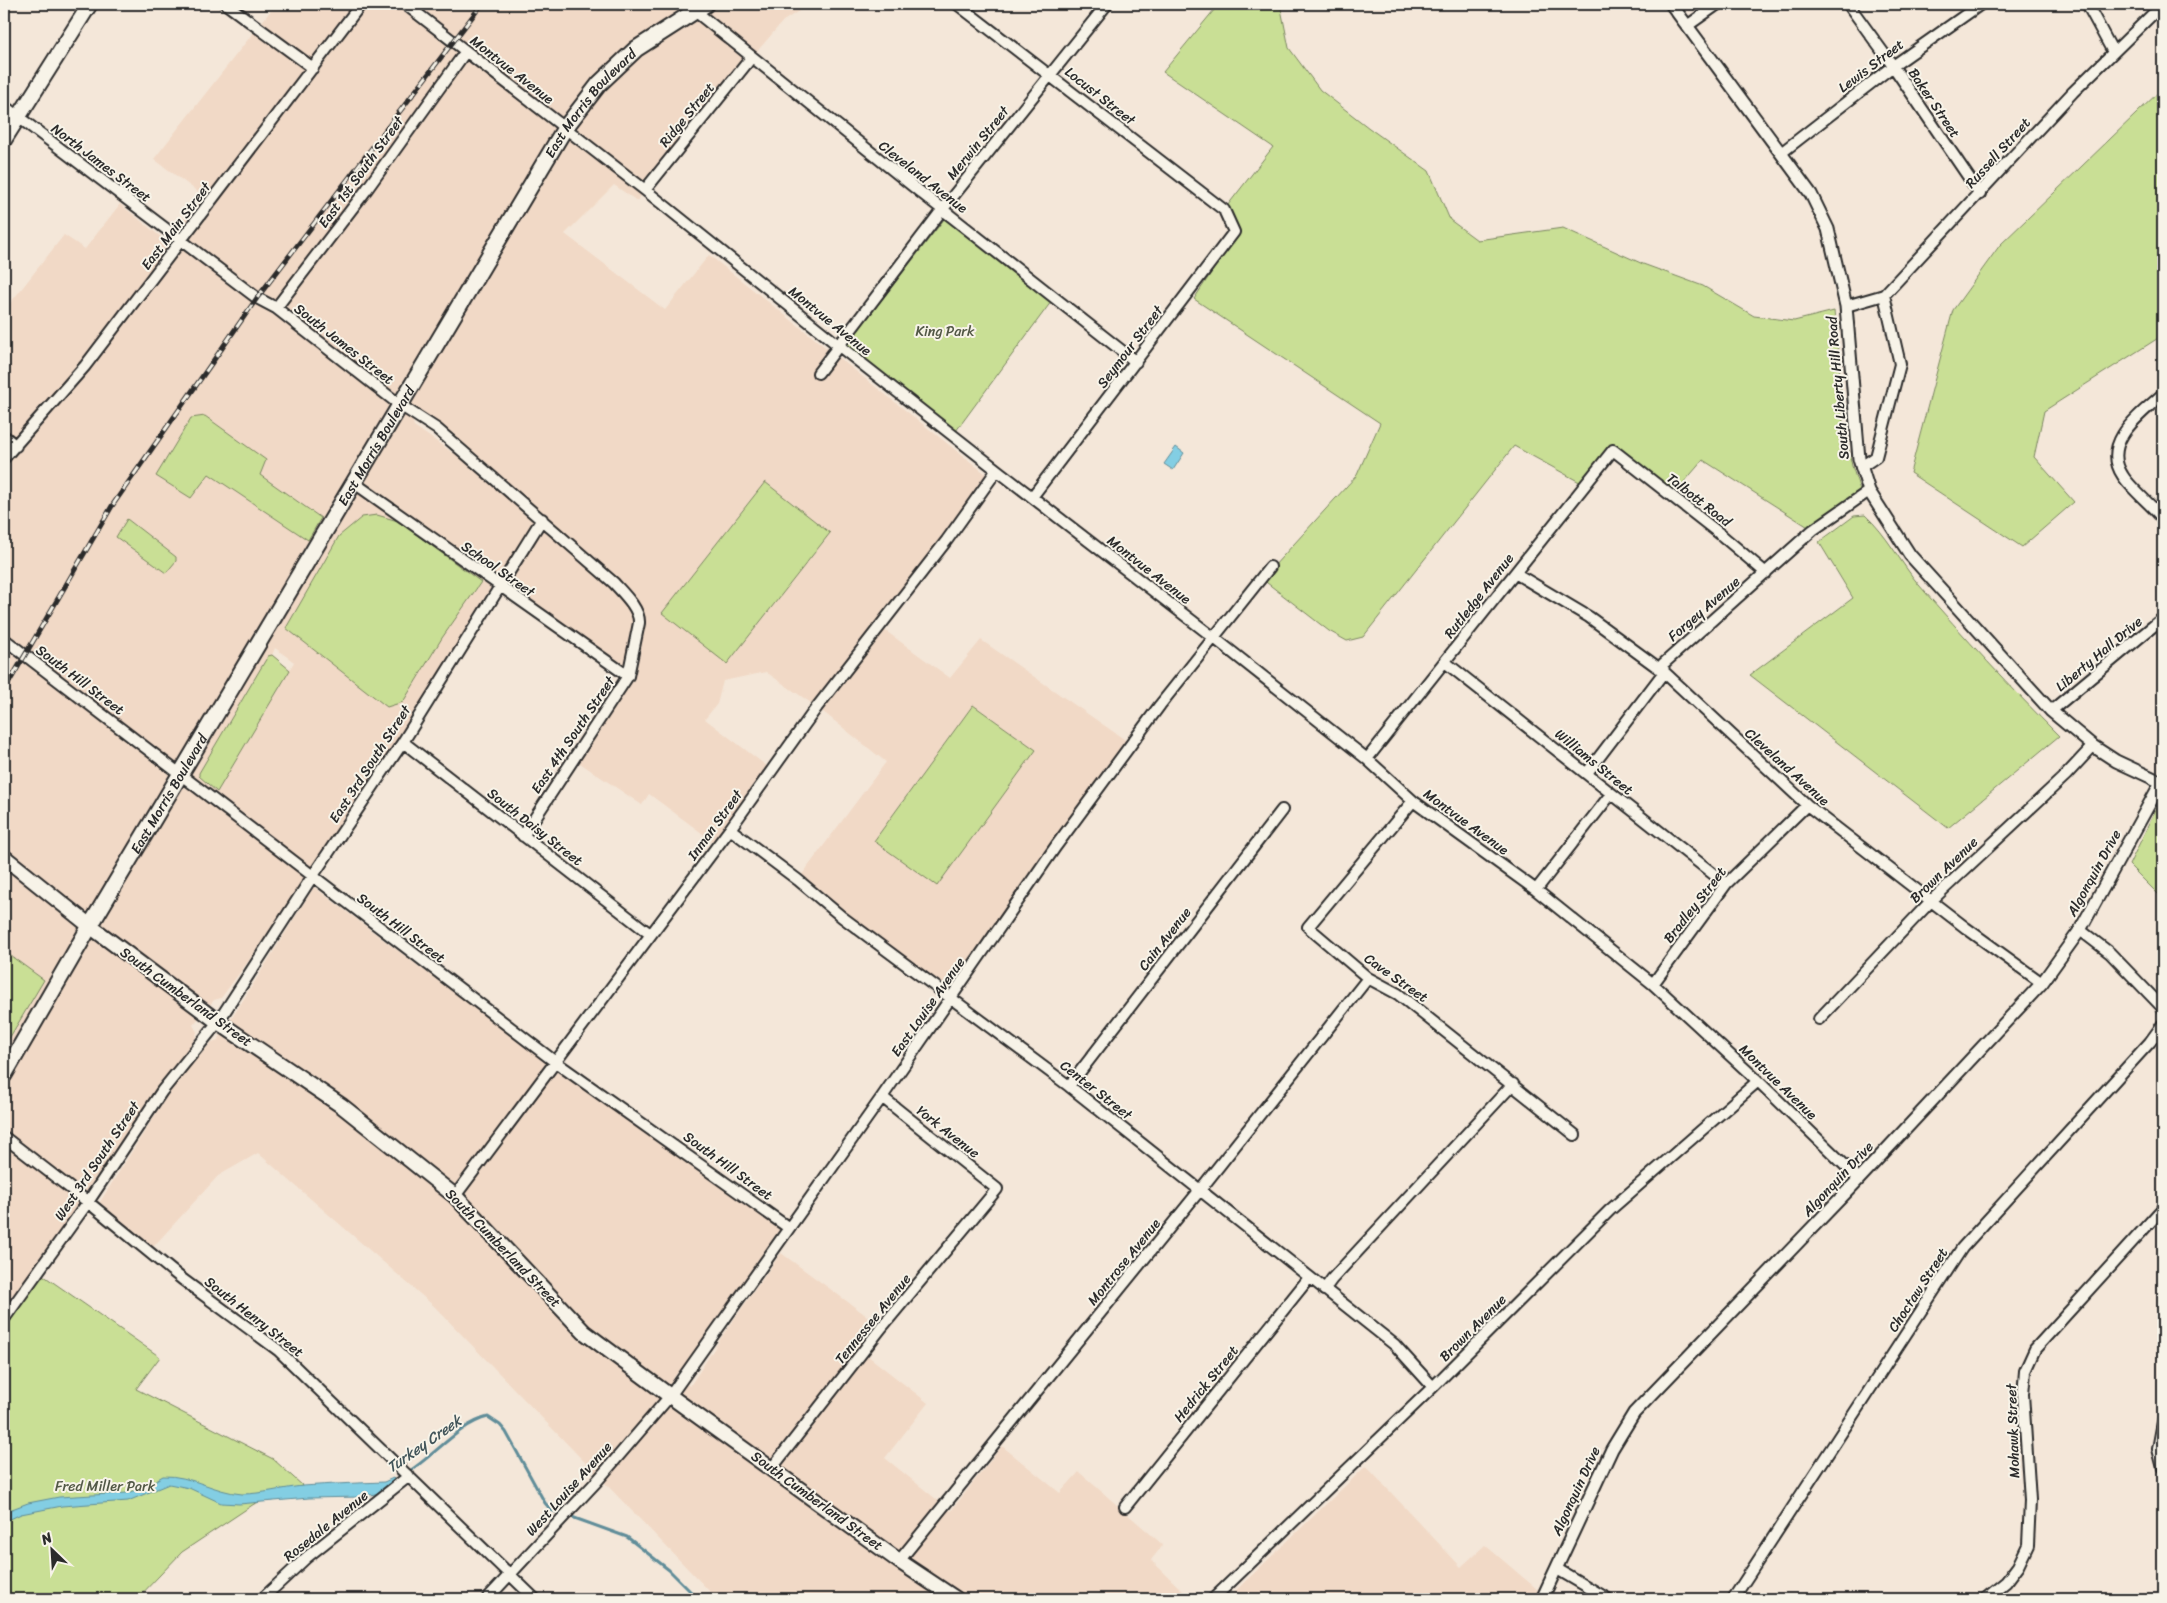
<svg xmlns="http://www.w3.org/2000/svg" width="2167" height="1603" font-family="Sriracha,sans-serif">
<rect width="100%" height="100%" fill="#f4e7d9"/>
<filter id="ink" filterUnits="userSpaceOnUse"><feTurbulence type="fractalNoise" baseFrequency=".02" numOctaves="2"/><feDisplacementMap in="SourceGraphic" scale="10" xChannelSelector="R" yChannelSelector="G"/><feConvolveMatrix kernelMatrix="1 2 1 2 8 2 1 2 1" color-interpolation-filters="sRGB"/></filter>
<g filter="url(#ink)">
<path fill="#f1d9c6" fill-rule="evenodd" d="M276,4H810L783,21L754,55L637,201L614,185L565,234L665,310L709,255L991,478L879,626L950,678L981,640L1131,744L952,998L798,880L886,762L817,707L766,672L723,681L717,704L705,719L772,770L718,845L649,794L642,805L574,759L628,676L499,586L403,742L398,739L319,866L221,998L214,1000L193,1025L197,1032L196,1037L158,1091L93,1190L4,1313V311L64,235L85,249L120,204L166,241L176,230L202,195L154,159ZM410,412L458,447L453,453L414,426ZM275,648L294,662L290,669L272,655Z
M314,887L422,969L531,1049L562,1074L779,1227L780,1231L691,1357L673,1378L690,1386L725,1332L781,1253L882,1327L863,1352L928,1403L885,1458L951,1511L1002,1446L1060,1493L1079,1472L1163,1545L1151,1560L1191,1599H717L435,1307L258,1153L218,1176L152,1248L98,1205L176,1082L212,1042L218,1040Z
M1366,1466L1461,1567L1485,1545L1538,1590L1535,1599H1227Z"/>
<path fill="#c9df95" stroke="#7a8560" d="M1219,4H1280L1289,48L1320,90L1369,128L1429,171L1450,220L1477,240L1563,228L1643,264L1703,286L1754,316L1794,321L1834,311L1839,360L1842,416L1852,466L1862,496L1813,530L1703,460L1672,496L1614,450L1585,485L1514,446L1363,637L1347,641L1329,631L1262,579L1357,475L1380,423L1194,299L1219,261L1215,257L1234,232L1224,210L1273,147L1163,72Z
M2163,88V335L2044,411L2034,457L2074,502L2022,547L1910,473L1953,310L2000,245Z
M945,218L1051,302L956,431L847,345Z
M205,416L266,460L260,475L321,518L308,540L209,474L191,498L156,476L191,418Z
M765,482L830,533L727,664L662,613Z
M377,515L398,521L481,582L442,638L403,702L387,707L286,628L339,536L362,517Z
M1865,515C1887,535 1900,562 1919,585C1964,637 2010,687 2059,736L1948,828L1750,675L1853,598L1819,542L1854,516Z
M127,519L176,557V561L166,573L116,537Z
M272,655L290,670L217,792L199,776V773L268,656Z
M973,705L1036,750L937,886L874,841Z
M2163,795V899L2129,865Z
M4,951L44,980L4,1047Z
M37,1271L160,1357L136,1389L273,1459L303,1486L254,1504L182,1552L137,1599H4V1319Z"/>
<path fill="#83cee3" stroke="#608d99" d="M1176,447L1184,453L1173,470L1164,464Z
M163,1476C191,1475 214,1492 242,1494C262,1494 282,1488 303,1486C330,1484 357,1483 384,1482L393,1478L397,1482L385,1492L360,1497L309,1498L239,1504L221,1503L189,1488L169,1484L128,1501L62,1506L21,1514L4,1522V1512L28,1503L59,1497L127,1493L142,1488Z"/>
<g fill="none" stroke-linecap="round" stroke-linejoin="round">
<path stroke="#608d99" stroke-width="3" d="M408,1472C434,1456 459,1424 488,1417L500,1425L506,1432L545,1503L551,1510L563,1514
M569,1516L627,1537L669,1570L698,1599"/>
<defs>
<path id="minor" d="M226,4L313,68
M405,4L645,190L838,345L997,470L1213,637L1367,759L1413,801L1536,890L1653,984L1758,1081L1859,1179
M957,4L1224,210L1234,232L1032,497
M1848,4L1893,66L1980,194
M2087,4L2113,52
M695,11L919,191L1136,362
M1687,26L1718,4
M4,106L257,298L276,308L400,405L437,429L614,583C623,593 640,609 639,623L628,676L523,836
M1781,153L1893,66L1981,4
M645,190L751,58
M1846,306L1884,295L2073,92L2163,4
M276,308L367,189L466,51
M818,373L942,210L1107,4
M2163,394C2141,414 2100,442 2123,476C2132,490 2152,505 2163,519
M4,436L16,446
M4,458L85,366L361,4
M1861,467L1876,457L1900,364L1884,295
M353,482L628,676
M1515,573L1589,617L1664,672L1807,805L1966,928L2042,983
M4,639L554,1061L789,1228
M1445,662L1726,884
M2051,711L2163,618
M403,742L650,934
M1367,759L1613,450L1720,534L1766,573
M1587,773L1664,672L1663,664L1813,530L1869,491
M1413,801L1308,927L1368,978L1398,994L1575,1135
M730,829L798,880L842,917L1069,1086L1395,1345L1433,1387
M1536,890L1611,794
M2080,930L2110,953L2163,1008
M1653,984L1726,884L1807,805
M1819,1019L1931,901L2066,775L2093,746
M1069,1086L1282,810
M4,1137L88,1202L182,1279L278,1350L535,1599
M455,1196L730,829L817,707L947,540L997,470
M1324,1290L1332,1279L1513,1084
M4,1319L88,1202L162,1091L218,1022L312,877L403,742L542,519
M2163,1422L2158,1449L2163,1468
M772,1468L882,1327L997,1189L882,1097
M1125,1507L1309,1278
M899,1561L1200,1190L1368,978
M1557,1569L1608,1599
M262,1599L307,1557L409,1476
M487,1599L597,1481L670,1396L882,1097L1056,846L1160,705L1270,567
M1213,1599L1433,1387L1610,1210L1758,1081
M1733,1599L1962,1248L2150,1042L2163,1024
M1985,1599L2006,1582L2018,1566L2028,1545L2030,1500L2023,1394L2025,1371L2035,1349L2163,1208"/>
<path id="tertiary" d="M1671,4L1811,194L1828,229L1846,306L1859,459L1869,491L1910,555L2051,711L2093,746L2116,761L2161,782
M1542,1599L1612,1449L1634,1413L1859,1179L2042,983L2080,930L2163,779"/>
<path id="secondary" d="M4,140L90,4
M4,857L90,926L218,1022L342,1106L455,1196L584,1332L670,1396L899,1561L956,1599"/>
<g id="primary">
<path id="s1" d="M4,1075L90,926L565,128L599,84L636,49L706,4"/>
</g>
</defs>
<use href="#minor" stroke="#2b2b2b" stroke-width="14"/>
<use href="#tertiary" stroke="#2b2b2b" stroke-width="15"/>
<use href="#secondary" stroke="#2b2b2b" stroke-width="18"/>
<use href="#primary" stroke="#2b2b2b" stroke-width="19"/>
<use href="#minor" stroke="#f7f3e8" stroke-width="10"/>
<use href="#tertiary" stroke="#f7f3e8" stroke-width="11"/>
<use href="#secondary" stroke="#f7f3e8" stroke-width="14"/>
<use href="#primary" stroke="#f7f3e8" stroke-width="15"/>
<defs>
<path id="rail" d="M4,691L112,506L257,298L482,4"/>
</defs>
<use href="#rail" stroke="#2b2b2b" stroke-width="5"/>
<use href="#rail" stroke="#f7f3e8" stroke-width="3" stroke-dasharray="9" stroke-linecap="butt"/>
</g>
</g>
<g text-anchor="middle" dominant-baseline="central" stroke-width="4" stroke-linejoin="round" paint-order="stroke">
<g font-size="14" fill="#2b2b2b" stroke="#f7f3e8">
<text transform="translate(1871 66) rotate(-37)">Lewis Street</text>
<text transform="translate(512 70) rotate(38)">Montvue Avenue</text>
<text transform="translate(1100 96) rotate(38)">Locust Street</text>
<text transform="translate(1934 103) rotate(56)">Baker Street</text>
<text stroke="none"><textPath href="#s1" startOffset="1136">East Morris Boulevard</textPath></text>
<text transform="translate(687 115) rotate(-51)">Ridge Street</text>
<text transform="translate(978 143) rotate(-51)">Merwin Street</text>
<text transform="translate(1998 153) rotate(-48)">Russell Street</text>
<text transform="translate(101 163) rotate(37)">North James Street</text>
<text transform="translate(361 172) rotate(-54)">East 1st South Street</text>
<text transform="translate(923 177) rotate(38)">Cleveland Avenue</text>
<text transform="translate(176 226) rotate(-53)">East Main Street</text>
<text transform="translate(830 321) rotate(39)">Montvue Avenue</text>
<text transform="translate(344 344) rotate(38)">South James Street</text>
<text transform="translate(1130 347) rotate(-53)">Seymour Street</text>
<text transform="translate(1838 388) rotate(-95)">South Liberty Hill Road</text>
<text stroke="none"><textPath href="#s1" startOffset="731">East Morris Boulevard</textPath></text>
<text transform="translate(1699 500) rotate(38)">Talbott Road</text>
<text transform="translate(498 569) rotate(35)">School Street</text>
<text transform="translate(1149 570) rotate(38)">Montvue Avenue</text>
<text transform="translate(1479 596) rotate(-52)">Rutledge Avenue</text>
<text transform="translate(1704 609) rotate(-41)">Forgey Avenue</text>
<text transform="translate(2099 654) rotate(-40)">Liberty Hall Drive</text>
<text transform="translate(80 680) rotate(37)">South Hill Street</text>
<text transform="translate(573 735) rotate(-56)">East 4th South Street</text>
<text transform="translate(1594 762) rotate(39)">Williams Street</text>
<text transform="translate(370 764) rotate(-57)">East 3rd South Street</text>
<text transform="translate(1787 767) rotate(42)">Cleveland Avenue</text>
<text stroke="none"><textPath href="#s1" startOffset="326">East Morris Boulevard</textPath></text>
<text transform="translate(1466 822) rotate(36)">Montvue Avenue</text>
<text transform="translate(715 825) rotate(-54)">Inman Street</text>
<text transform="translate(535 827) rotate(38)">South Daisy Street</text>
<text transform="translate(1944 870) rotate(-44)">Brown Avenue</text>
<text transform="translate(2094 873) rotate(-61)">Algonquin Drive</text>
<text transform="translate(1695 905) rotate(-52)">Bradley Street</text>
<text transform="translate(401 928) rotate(37)">South Hill Street</text>
<text transform="translate(1165 939) rotate(-52)">Cain Avenue</text>
<text transform="translate(1396 978) rotate(35)">Cave Street</text>
<text transform="translate(186 997) rotate(36)">South Cumberland Street</text>
<text transform="translate(928 1007) rotate(-55)">East Louise Avenue</text>
<text transform="translate(1778 1082) rotate(44)">Montvue Avenue</text>
<text transform="translate(1096 1090) rotate(38)">Center Street</text>
<text transform="translate(948 1132) rotate(38)">York Avenue</text>
<text transform="translate(97 1161) rotate(-56)">West 3rd South Street</text>
<text transform="translate(728 1166) rotate(36)">South Hill Street</text>
<text transform="translate(1838 1179) rotate(-47)">Algonquin Drive</text>
<text transform="translate(503 1248) rotate(46)">South Cumberland Street</text>
<text transform="translate(1124 1262) rotate(-51)">Montrose Avenue</text>
<text transform="translate(1918 1290) rotate(-57)">Choctaw Street</text>
<text transform="translate(254 1317) rotate(38)">South Henry Street</text>
<text transform="translate(873 1319) rotate(-51)">Tennessee Avenue</text>
<text transform="translate(1473 1328) rotate(-45)">Brown Avenue</text>
<text transform="translate(1206 1384) rotate(-51)">Hedrick Street</text>
<text transform="translate(2013 1431) rotate(-92)">Mohawk Street</text>
<text transform="translate(569 1489) rotate(-48)">West Louise Avenue</text>
<text transform="translate(1576 1491) rotate(-65)">Algonquin Drive</text>
<text transform="translate(817 1501) rotate(36)">South Cumberland Street</text>
<text transform="translate(326 1526) rotate(-39)">Rosedale Avenue</text>
</g>
<g font-size="14" fill="#525846" stroke="#f7f3e8">
<text x="945" y="331">King Park</text>
<text x="105" y="1486">Fred Miller Park</text>
</g>
<g font-size="15" font-style="italic" fill="#415459" stroke="#f7f3e8">
<text transform="translate(424 1444) rotate(-35)">Turkey Creek</text>
</g>
</g>
<rect width="2167" height="1603" fill="none" stroke="#f7f3e8" stroke-width="20"/>
<rect x="10" y="10" width="2147" height="1583" fill="none" stroke="#2b2b2b" stroke-width="2" filter="url(#ink)"/>
<g transform="translate(52 1550) rotate(335)" stroke="#f7f3e8" stroke-width="4" paint-order="stroke">
<path d="M0-4L9 19L0 12L-9 19Z" fill="#2b2b2b"/>
<text y="-8" font-size="14" font-weight="bold" text-anchor="middle" fill="#2b2b2b">N</text>
</g>
</svg>
